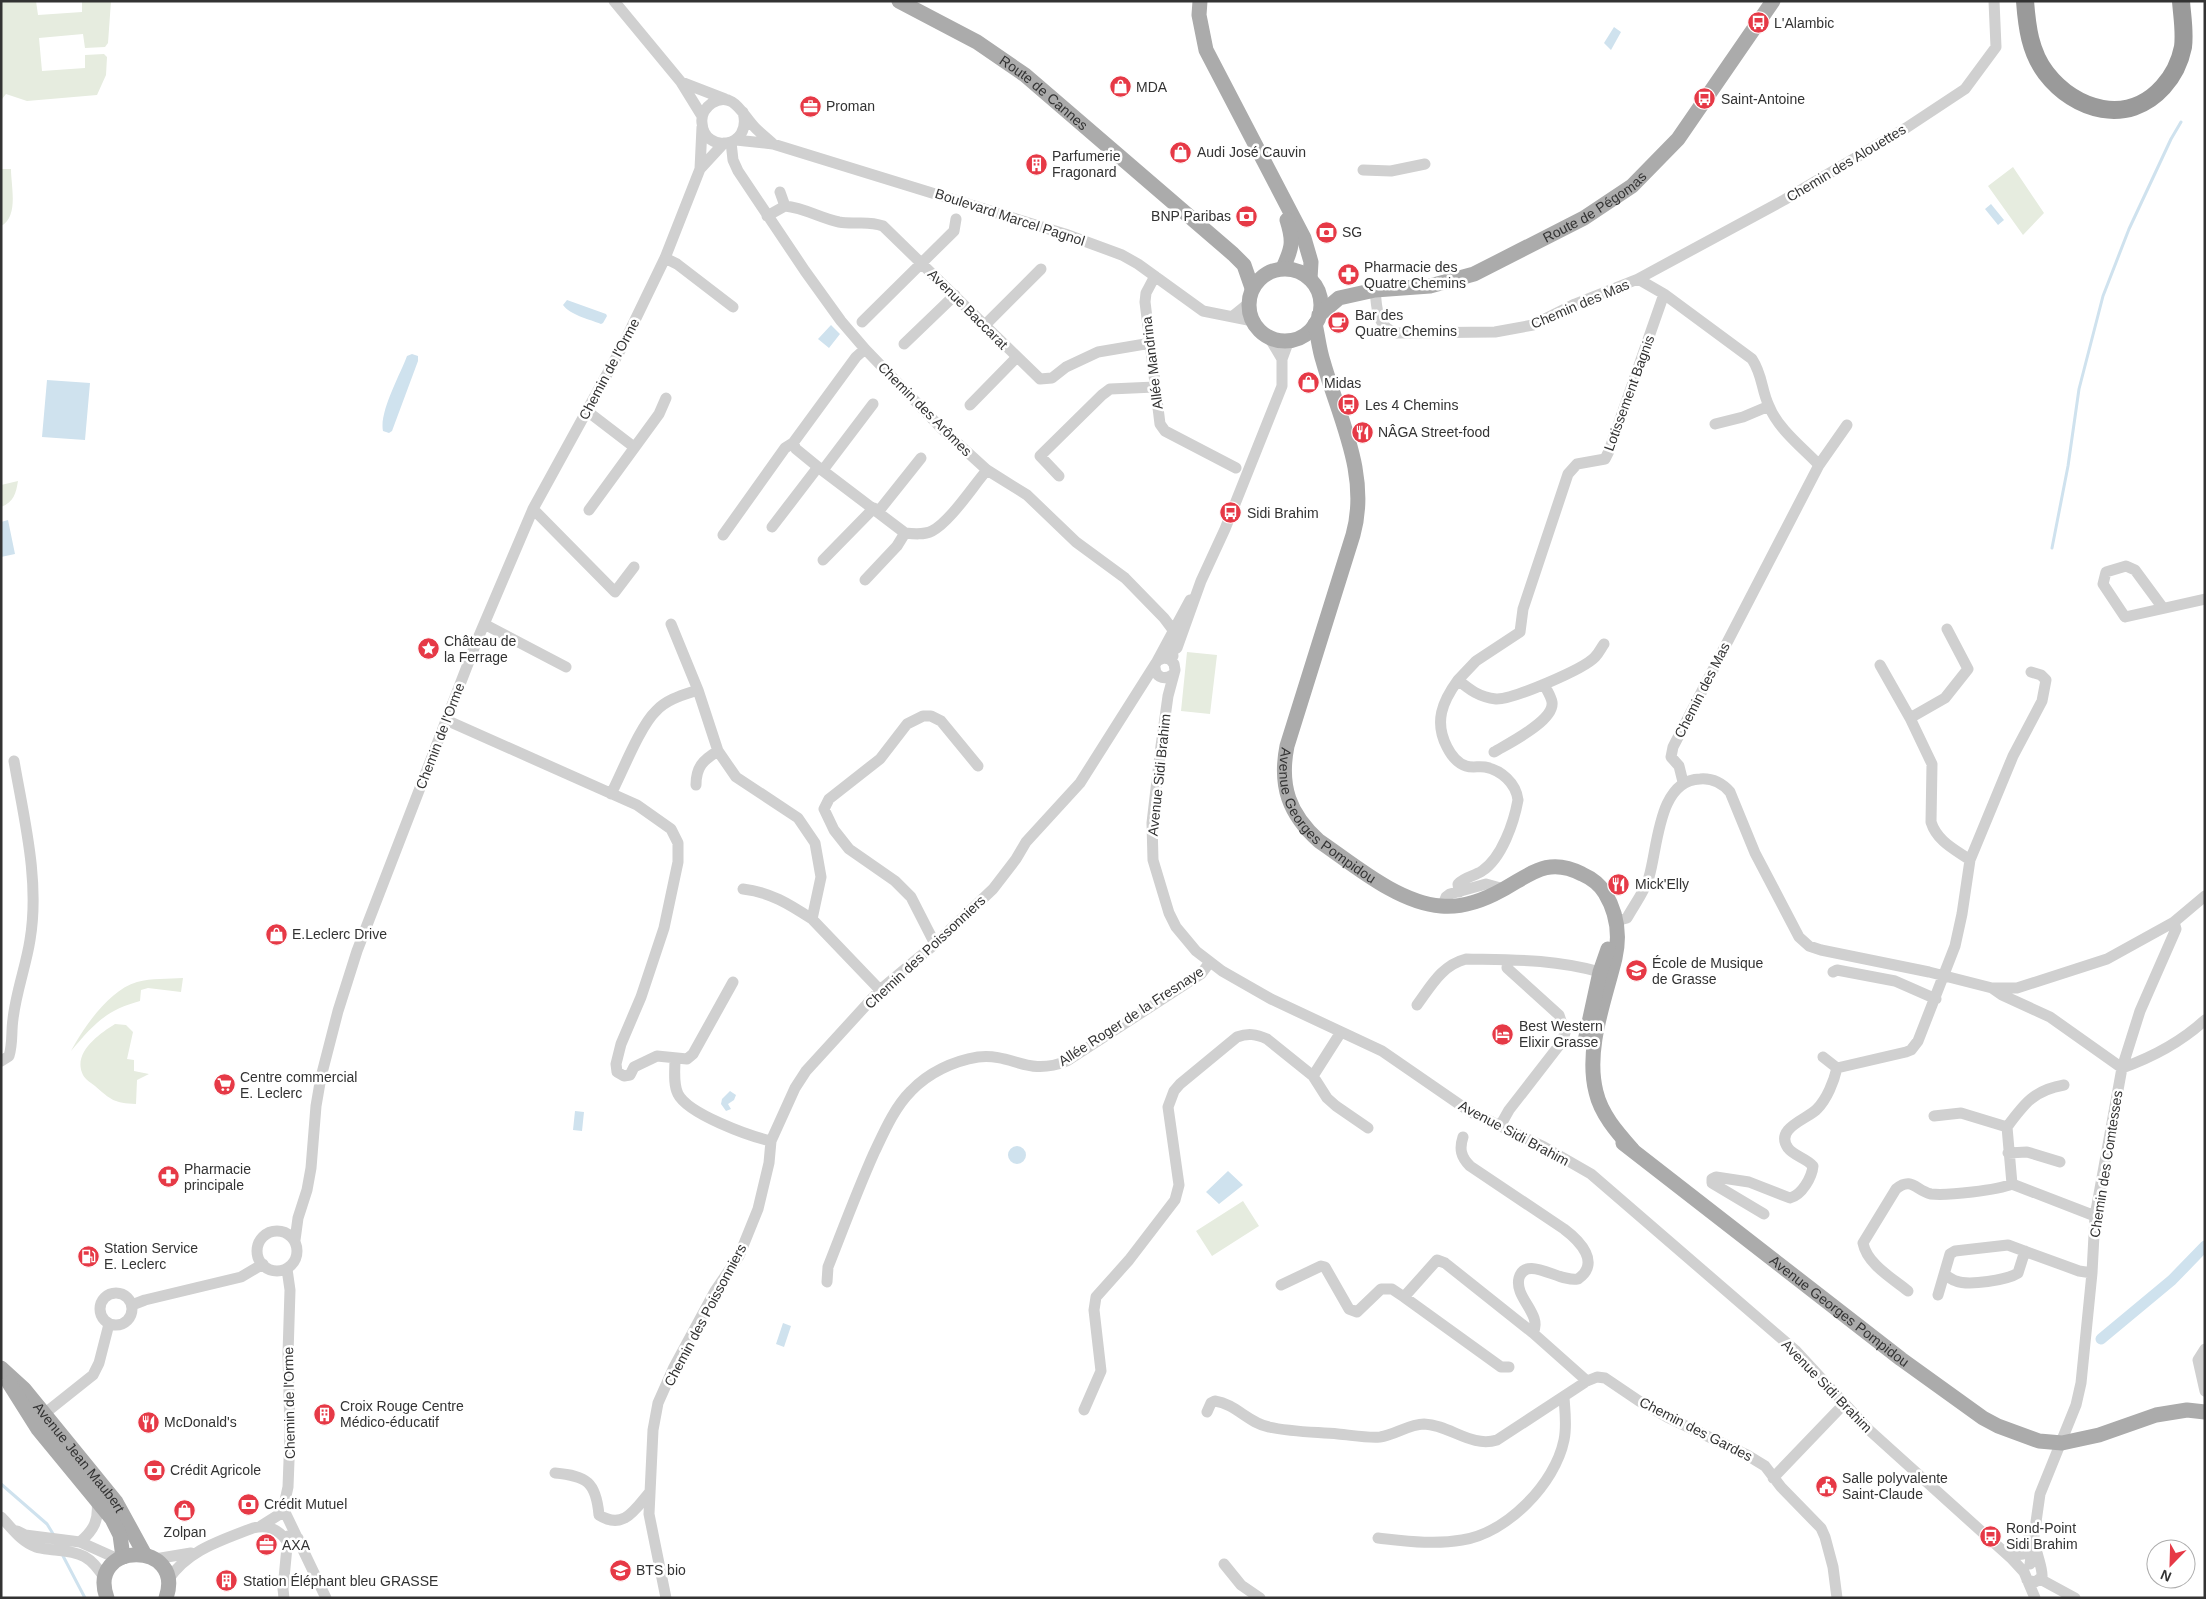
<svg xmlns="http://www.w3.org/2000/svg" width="2206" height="1599" font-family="Helvetica,sans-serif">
<rect width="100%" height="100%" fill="#fff"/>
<path fill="#e6ecdf" d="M1,1H36L38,15L82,12V1H111L108,43L105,47L85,48L83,34L39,38L42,71L85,68V55L104,54L107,57L106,75L97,95L27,101L6,94L2,99L1,105Z
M2013,167L2044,213L2023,235L1988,186Z
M1,169H11C11,186 19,217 1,226Z
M18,481C16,493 14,502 1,507V485Z
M1187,652L1217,655L1210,714L1181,711Z
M183,978L181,992L148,988L141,990L140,1001C106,1010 93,1025 71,1051C84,1027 109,990 137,982C152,978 168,979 183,978Z
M115,1024L126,1025L133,1032L127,1059L134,1060V1071L149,1074L137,1080L136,1104C114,1103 111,1100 95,1086C91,1083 85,1079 83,1075C72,1053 99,1034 115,1024Z
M1243,1201L1259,1226L1212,1256L1196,1231Z"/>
<path fill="#cfe2ee" d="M1614,27L1621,32L1611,50L1604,43Z
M1991,204L2004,220L1998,225L1985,209Z
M567,300L606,314L607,316L603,323L601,324C589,319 570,315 563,305Z
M831,325L840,334L829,348L818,339Z
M412,354L418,356V361L392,431L389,433L383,431C379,412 400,375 407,356Z
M47,380L90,383L85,440L42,437Z
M8,520L15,554L1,557V522Z
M730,1091L736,1095L734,1100L728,1104L731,1109L726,1111L721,1104L722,1099Z
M575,1111L584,1112L582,1131L573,1130Z
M1008 1155a9 9 0 1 1 18 0a9 9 0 1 1-18 0Z
M1228,1171L1243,1185L1219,1204L1206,1192Z
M783,1323L791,1326L784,1347L776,1344Z"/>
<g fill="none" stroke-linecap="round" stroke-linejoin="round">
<path stroke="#cfe2ee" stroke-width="3" d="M2052,548L2068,466L2079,389L2103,296L2129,229L2171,139L2181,122
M1,1484L47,1524L55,1537
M62,1554L85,1598"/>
<path stroke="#cfe2ee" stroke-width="11" d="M2101,1339L2172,1280L2205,1246"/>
<path stroke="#d0d0d0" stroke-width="11" d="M614,1L681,82L702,116
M681,82L725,99
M743,112C753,149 704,154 702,123C701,115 705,108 712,103C731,91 741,111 751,123C757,131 766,137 773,144
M736,140L773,144L1065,234L1122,255L1138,264L1203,311L1253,321
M731,142L733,160L738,171L805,271L841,321L865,349L942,429L987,470L1027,495L1076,542L1125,578L1164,618L1173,630C1175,639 1171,647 1173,656
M700,169L724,143
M1363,170L1391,171L1425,164
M780,192L785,206
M767,216L785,206C805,208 820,218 839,222C855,225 867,220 883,226L1040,379L1052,378L1066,367L1098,352L1151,343
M665,258L677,264L733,307
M1155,276L1146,293L1145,302L1160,424L1165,431L1236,468
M1638,279L1664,294L1752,359C1763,376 1761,389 1769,406C1778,429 1803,448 1819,465L1673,747L1671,757L1679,766L1683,782
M1375,290C1377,309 1376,327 1397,333L1495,332L1533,325L1575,304L1638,279L1784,200L1906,128L1965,89L1996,47L1994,1
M1233,316L1249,303
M862,322L954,231L956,219
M985,325L1041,269
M904,344L955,295
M1282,359L1289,340
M970,405L1017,357
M587,411L634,447
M1715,424L1743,417L1769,406
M793,443L796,449L818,467L905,533C914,534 924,535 932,531C950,522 973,486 987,470
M1819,465L1847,425
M823,470L873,404
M1059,476L1040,456L1102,395L1110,389L1155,387
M533,509L615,592L634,567
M589,510L659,414L666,398
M878,512L921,458
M772,527L818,467
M723,535L785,448L793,443L856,357L865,349
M823,560L874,508
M865,580L897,546L905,533
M2163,608L2135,570L2126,566L2106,572L2103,584L2125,617L2205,599
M484,624L566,667
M671,624L698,690L718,751L736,777L798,818L815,843L821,877L812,919L880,990
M1604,644C1601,648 1599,653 1595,657C1584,669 1512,700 1496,699C1479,697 1470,690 1458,680L1476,661L1520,632L1523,609L1568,474L1577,464L1605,459L1609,451L1664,294
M1177,648L1201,581L1225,529L1282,386V359L1269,337
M1159,660L1164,658L1170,659L1174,664L1175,670L1168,696L1161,746L1152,823L1153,860L1169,913L1176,927L1196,951L1222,971L1271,999L1382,1051L1469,1111L1544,1147L1591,1174L1796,1351L1868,1429L2012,1559L2024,1572L2035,1598
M1172,675C1163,681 1154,676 1155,665L1190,600
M1458,680C1442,702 1434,722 1447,747C1451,755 1457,763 1466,766C1472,768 1479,766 1485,767C1501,770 1516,783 1518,800C1514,822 1502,858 1482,871C1475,876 1464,877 1458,884L1459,892
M1910,718L1945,698L1968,669L1947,629
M446,720L637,805L671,829L678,843V862L664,928L641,997L621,1044L616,1064L617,1072L624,1076L630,1075L634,1067L657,1056L687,1059L693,1054L733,982
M1494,752C1507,744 1555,721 1552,702C1551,696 1546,689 1544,684
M696,785C696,767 703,760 718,751
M611,794C622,773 640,726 656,711C667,699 683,695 698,690
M1970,860L2013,756L2042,701L2046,680L2041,675L2031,672
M743,889C770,892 789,904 812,919
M1442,907L1446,897L1450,894L1486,884L1504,889
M1616,921L1627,918C1634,905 1645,891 1649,877C1658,847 1658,780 1700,779C1712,778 1722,783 1730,792L1755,853L1799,937L1809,946L1821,950L1929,972L1992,988H2017L2107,959L2174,922L2205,896
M935,944L911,897L895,881L849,849L834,830L824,809L829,799L880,759L907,724L923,716H931L941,721L978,766
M1833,972L1837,970L1895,981L1936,999
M1992,988L2002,995L2050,1017L2122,1068C2153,1057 2181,1042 2205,1020
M1417,1005C1431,986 1442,965 1466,959C1514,960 1552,959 1600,972
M675,1059C675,1070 673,1084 678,1094C688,1114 749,1136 771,1141
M1,1061L9,1056C13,1043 11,1032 13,1019C16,992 26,966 30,940C40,881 24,819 14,761
M1837,1068L1906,1052L1911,1050L1918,1041L1955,946L1962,914L1970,860C1954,849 1937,841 1931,822L1932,764L1910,718L1880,665
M1313,1076L1341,1032
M1934,1116L1961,1113L2007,1127
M1500,1126L1509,1110L1561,1043L1565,1033L1559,1015L1507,968L1508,960
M1463,1137C1459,1149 1461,1157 1470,1166L1564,1229C1580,1241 1601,1263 1578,1279C1560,1283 1526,1254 1519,1278C1514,1298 1543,1314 1533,1333
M2008,1153L2027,1152L2060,1162
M2012,1184L2007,1127C2024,1104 2034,1090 2064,1085
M1764,1214L1712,1183V1179L1716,1177L1749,1182L1790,1198C1802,1195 1812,1177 1813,1166C1806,1158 1794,1156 1788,1148C1774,1128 1808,1119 1817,1109C1827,1099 1834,1081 1837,1068L1823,1057
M257 1251a20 20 0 1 1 40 0a20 20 0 1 1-40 0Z
M295,1240L298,1218L307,1190L311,1168L316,1106L321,1077L338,1011L357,951L476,643L533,509L623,345L665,258L700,169L702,127
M1945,1275C1949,1277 1952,1280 1956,1281C1969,1286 2007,1280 2018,1273L2025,1251
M827,1282L828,1267C843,1229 857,1191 874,1153C884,1132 894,1108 911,1091C928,1073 953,1061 978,1057C1014,1053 1026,1077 1067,1061L1201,974L1210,962
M1281,1285L1321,1266L1325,1267L1349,1309L1357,1312L1381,1289H1392L1404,1297L1437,1260L1445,1263L1533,1333L1587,1381
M1908,1291C1892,1278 1867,1264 1863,1243L1896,1189C1912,1176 1916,1191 1931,1194C1947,1196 1998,1190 2012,1184L2095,1216
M100 1309a16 16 0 1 1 32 0a16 16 0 1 1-32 0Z
M1938,1295L1950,1254L1955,1251L2008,1245L2079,1271L2092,1273
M1404,1297L1501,1367H1509
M132,1305L145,1300L241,1277L263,1264
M2205,1349L2198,1360L2205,1391
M1084,1410L1101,1371L1094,1310L1096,1297L1129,1260L1175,1200L1179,1185L1168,1107L1174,1091L1180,1084L1237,1037C1248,1033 1256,1034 1267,1039L1313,1076L1327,1098L1336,1106L1368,1128
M1207,1412L1211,1403L1215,1401C1236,1404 1248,1423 1269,1427C1291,1432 1315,1432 1338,1434C1351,1435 1366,1438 1380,1437C1395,1435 1409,1424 1424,1424C1450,1425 1471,1448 1497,1440L1587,1381L1597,1377L1605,1378L1639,1401L1667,1417L1747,1455L1765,1466L1781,1487L1821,1528L1825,1537L1833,1567L1837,1598
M43,1421L44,1414L93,1375L99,1363L109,1324
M555,1473C587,1476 596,1482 599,1515C623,1530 634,1511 649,1493
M1773,1478L1844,1404
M283,1508L326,1598
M1,1517C12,1528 21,1542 36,1547C42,1549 49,1549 55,1550C81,1552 91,1556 105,1579
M261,1526L280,1514L284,1505L288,1487L290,1434L288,1354L290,1290L287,1269
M17,1531L25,1535L80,1542L118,1559
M1378,1538C1406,1541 1434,1545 1462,1540C1507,1533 1555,1484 1564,1440C1567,1426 1565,1412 1564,1398
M80,1542C94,1530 99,1520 97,1502
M2015,1555L2023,1554L2029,1537
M155,1559L191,1553
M1224,1564L1241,1585L1260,1598
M2030,1564L2040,1494L2076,1405L2081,1383L2092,1273L2095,1216L2122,1068L2140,1011L2176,929L2174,922
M2040,1579L2075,1598
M168,1580C188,1550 220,1541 253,1528C268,1524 278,1529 287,1541L298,1538
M2027,1580L2035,1582L2042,1577C2043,1569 2037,1556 2036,1547
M284,1598L283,1589L288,1536
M666,1598L649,1514L653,1430L658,1403L674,1367L715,1291L739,1256L758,1209L769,1163L771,1141L795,1088L806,1071L880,990L935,944L993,889L1016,859L1026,842L1080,783L1156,663"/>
<g stroke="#ababab" stroke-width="15">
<path id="s1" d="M899,1L977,42L1025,75L1233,254L1244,265L1252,288"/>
<path d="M1200,1L1199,15L1206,50L1304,238L1311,262L1310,279"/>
<path d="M1283,268C1292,248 1294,242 1287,220"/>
<circle cx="1285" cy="305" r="36"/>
<path id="s2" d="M1319,315L1339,298L1375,290L1430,286L1474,274L1584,218L1632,186L1678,139L1773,1"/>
<path id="s3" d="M1315,324C1318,336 1319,349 1323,361C1339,418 1370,475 1353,535L1287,746C1279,786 1289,814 1319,841C1353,864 1398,903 1441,906C1462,908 1484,900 1502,890C1530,875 1547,856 1582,874C1591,878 1600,885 1605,893C1617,913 1620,936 1615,958C1605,1000 1585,1049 1596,1092C1601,1114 1617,1132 1632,1149"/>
<path d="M1585,1041L1600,972L1608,949"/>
<path id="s4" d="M1623,1143L1901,1359L1983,1418L1998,1426L2039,1441L2062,1443L2099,1435L2156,1415L2187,1410L2205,1412"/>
<path id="s5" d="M1,1368L24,1389L116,1502L145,1555"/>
<path d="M9,1383L38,1429L112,1519L120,1535L123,1557"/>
<path d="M107,1598C86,1541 186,1540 166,1598"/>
</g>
<path stroke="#9a9a9a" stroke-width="18" d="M2025,1C2027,27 2030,52 2046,73C2075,111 2128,126 2163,87C2173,76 2180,62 2183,47C2185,31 2182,16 2181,1"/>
</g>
<defs>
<symbol id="bus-disc" viewBox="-11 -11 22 22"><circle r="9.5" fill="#e63946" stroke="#fff"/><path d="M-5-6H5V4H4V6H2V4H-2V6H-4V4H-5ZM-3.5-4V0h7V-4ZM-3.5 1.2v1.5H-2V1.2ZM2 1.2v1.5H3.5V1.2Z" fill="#fff"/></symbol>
<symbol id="shop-disc" viewBox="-11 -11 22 22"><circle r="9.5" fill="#e63946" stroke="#fff"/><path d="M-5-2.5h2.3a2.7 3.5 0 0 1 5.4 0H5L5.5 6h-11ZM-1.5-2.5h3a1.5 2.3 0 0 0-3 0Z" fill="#fff"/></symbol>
<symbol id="office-disc" viewBox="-11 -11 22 22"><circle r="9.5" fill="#e63946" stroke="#fff"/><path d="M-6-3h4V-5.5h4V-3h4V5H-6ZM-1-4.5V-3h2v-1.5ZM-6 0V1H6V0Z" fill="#fff"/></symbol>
<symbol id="building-disc" viewBox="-11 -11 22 22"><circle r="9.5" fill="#e63946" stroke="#fff"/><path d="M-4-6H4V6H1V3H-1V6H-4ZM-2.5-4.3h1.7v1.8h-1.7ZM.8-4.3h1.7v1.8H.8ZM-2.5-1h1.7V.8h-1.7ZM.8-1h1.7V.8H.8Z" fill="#fff"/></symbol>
<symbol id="bank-disc" viewBox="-11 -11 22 22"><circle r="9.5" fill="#e63946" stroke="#fff"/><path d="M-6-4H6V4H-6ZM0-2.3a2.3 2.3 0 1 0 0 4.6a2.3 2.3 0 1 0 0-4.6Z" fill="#fff"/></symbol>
<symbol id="pharmacy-disc" viewBox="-11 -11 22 22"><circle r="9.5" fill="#e63946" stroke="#fff"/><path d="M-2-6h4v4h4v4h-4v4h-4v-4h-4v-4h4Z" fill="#fff"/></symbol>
<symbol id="cafe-disc" viewBox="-11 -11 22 22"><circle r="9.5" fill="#e63946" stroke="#fff"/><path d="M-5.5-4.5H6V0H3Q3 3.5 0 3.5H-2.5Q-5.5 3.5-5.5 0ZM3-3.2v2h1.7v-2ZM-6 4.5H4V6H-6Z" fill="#fff"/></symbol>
<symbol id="restaurant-disc" viewBox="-11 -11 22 22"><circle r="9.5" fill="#e63946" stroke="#fff"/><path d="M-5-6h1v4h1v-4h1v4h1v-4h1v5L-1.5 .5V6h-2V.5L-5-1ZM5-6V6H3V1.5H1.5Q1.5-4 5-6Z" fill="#fff"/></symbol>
<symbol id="sight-disc" viewBox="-11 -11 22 22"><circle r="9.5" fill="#e63946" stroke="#fff"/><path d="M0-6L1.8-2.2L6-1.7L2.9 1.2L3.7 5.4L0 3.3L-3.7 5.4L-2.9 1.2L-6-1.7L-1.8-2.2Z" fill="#fff"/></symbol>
<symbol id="school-disc" viewBox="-11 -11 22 22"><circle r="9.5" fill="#e63946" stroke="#fff"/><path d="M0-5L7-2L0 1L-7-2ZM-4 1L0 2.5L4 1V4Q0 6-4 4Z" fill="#fff"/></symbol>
<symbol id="hotel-disc" viewBox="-11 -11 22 22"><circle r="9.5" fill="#e63946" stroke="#fff"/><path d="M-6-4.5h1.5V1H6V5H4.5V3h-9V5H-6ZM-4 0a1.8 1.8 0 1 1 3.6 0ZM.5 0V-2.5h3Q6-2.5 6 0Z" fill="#fff"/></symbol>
<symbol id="supermarket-disc" viewBox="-11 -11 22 22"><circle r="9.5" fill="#e63946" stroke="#fff"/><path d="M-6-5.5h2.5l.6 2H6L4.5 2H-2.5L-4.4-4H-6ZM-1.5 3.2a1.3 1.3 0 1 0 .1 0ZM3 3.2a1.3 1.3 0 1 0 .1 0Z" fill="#fff"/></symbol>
<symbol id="fuel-disc" viewBox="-11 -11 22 22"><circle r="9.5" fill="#e63946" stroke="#fff"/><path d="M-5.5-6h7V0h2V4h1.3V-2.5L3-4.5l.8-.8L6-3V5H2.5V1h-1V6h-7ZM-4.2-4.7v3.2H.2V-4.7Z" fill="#fff"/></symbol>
<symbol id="civic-disc" viewBox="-11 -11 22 22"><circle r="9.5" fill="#e63946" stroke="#fff"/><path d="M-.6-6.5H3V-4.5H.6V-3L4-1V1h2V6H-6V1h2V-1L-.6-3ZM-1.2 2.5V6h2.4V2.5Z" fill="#fff"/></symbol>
</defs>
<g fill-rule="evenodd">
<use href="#bus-disc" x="1746" y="10" width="25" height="25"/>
<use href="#shop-disc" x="1108" y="74" width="25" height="25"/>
<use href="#bus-disc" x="1692" y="86" width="25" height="25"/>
<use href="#office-disc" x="798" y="94" width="25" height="25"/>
<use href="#shop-disc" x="1168" y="140" width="25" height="25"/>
<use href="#building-disc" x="1024" y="152" width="25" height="25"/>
<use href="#bank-disc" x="1234" y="204" width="25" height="25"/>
<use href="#bank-disc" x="1314" y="220" width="25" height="25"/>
<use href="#pharmacy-disc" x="1336" y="262" width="25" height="25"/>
<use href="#cafe-disc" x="1326" y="310" width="25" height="25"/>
<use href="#shop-disc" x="1296" y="370" width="25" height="25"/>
<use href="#bus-disc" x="1336" y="392" width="25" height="25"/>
<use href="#restaurant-disc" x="1350" y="420" width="25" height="25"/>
<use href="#bus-disc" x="1218" y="500" width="25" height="25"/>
<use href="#sight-disc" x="416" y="636" width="25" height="25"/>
<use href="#restaurant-disc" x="1606" y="872" width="25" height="25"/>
<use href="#shop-disc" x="264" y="922" width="25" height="25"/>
<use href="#school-disc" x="1624" y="958" width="25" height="25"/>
<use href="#hotel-disc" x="1490" y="1022" width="25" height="25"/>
<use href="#supermarket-disc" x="212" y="1072" width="25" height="25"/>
<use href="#pharmacy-disc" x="156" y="1164" width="25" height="25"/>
<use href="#fuel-disc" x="76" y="1244" width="25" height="25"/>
<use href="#building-disc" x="312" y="1402" width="25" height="25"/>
<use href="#restaurant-disc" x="136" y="1410" width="25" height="25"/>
<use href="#bank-disc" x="142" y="1458" width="25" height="25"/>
<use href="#civic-disc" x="1814" y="1474" width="25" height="25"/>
<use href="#bank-disc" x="236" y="1492" width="25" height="25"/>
<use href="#shop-disc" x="172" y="1498" width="25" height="25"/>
<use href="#bus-disc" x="1978" y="1524" width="25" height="25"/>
<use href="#office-disc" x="254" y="1532" width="25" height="25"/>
<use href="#school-disc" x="608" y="1558" width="25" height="25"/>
<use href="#building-disc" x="214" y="1568" width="25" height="25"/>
</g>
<g text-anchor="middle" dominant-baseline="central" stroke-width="5" stroke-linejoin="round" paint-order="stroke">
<g font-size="14" fill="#333" stroke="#fff" text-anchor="start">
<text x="1774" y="23">L'Alambic</text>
<text x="1136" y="87">MDA</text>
<text x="1721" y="99">Saint-Antoine</text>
<text x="826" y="106">Proman</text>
<text x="1197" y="152">Audi José Cauvin</text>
<text x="1052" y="156">Parfumerie<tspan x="1052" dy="16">Fragonard</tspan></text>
<text x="1231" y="216" text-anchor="end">BNP Paribas</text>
<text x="1342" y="232">SG</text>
<text x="1364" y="267">Pharmacie des<tspan x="1364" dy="16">Quatre Chemins</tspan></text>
<text x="1355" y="315">Bar des<tspan x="1355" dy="16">Quatre Chemins</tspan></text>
<text x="1324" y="383">Midas</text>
<text x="1365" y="405">Les 4 Chemins</text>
<text x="1378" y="432">NÂGA Street-food</text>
<text x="1247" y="513">Sidi Brahim</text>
<text x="444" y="641">Château de<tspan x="444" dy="16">la Ferrage</tspan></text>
<text x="1635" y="884">Mick'Elly</text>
<text x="292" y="934">E.Leclerc Drive</text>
<text x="1652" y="963">École de Musique<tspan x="1652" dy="16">de Grasse</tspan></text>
<text x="1519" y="1026">Best Western<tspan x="1519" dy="16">Elixir Grasse</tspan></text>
<text x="240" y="1077">Centre commercial<tspan x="240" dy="16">E. Leclerc</tspan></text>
<text x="184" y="1169">Pharmacie<tspan x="184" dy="16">principale</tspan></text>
<text x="104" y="1248">Station Service<tspan x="104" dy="16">E. Leclerc</tspan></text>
<text x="340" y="1406">Croix Rouge Centre<tspan x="340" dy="16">Médico-éducatif</tspan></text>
<text x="164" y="1422">McDonald's</text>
<text x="170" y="1470">Crédit Agricole</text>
<text x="1842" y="1478">Salle polyvalente<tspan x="1842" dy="16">Saint-Claude</tspan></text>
<text x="264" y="1504">Crédit Mutuel</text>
<text x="2006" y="1528">Rond-Point<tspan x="2006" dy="16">Sidi Brahim</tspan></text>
<text x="185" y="1532" text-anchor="middle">Zolpan</text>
<text x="282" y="1545">AXA</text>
<text x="636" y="1570">BTS bio</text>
<text x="243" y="1581">Station Éléphant bleu GRASSE</text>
</g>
<g font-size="14" fill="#333" stroke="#fff">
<text stroke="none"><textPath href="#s1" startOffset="172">Route de Cannes</textPath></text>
<text transform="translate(1846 163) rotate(-31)">Chemin des Alouettes</text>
<text stroke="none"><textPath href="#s2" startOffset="302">Route de Pégomas</textPath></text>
<text transform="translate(1010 217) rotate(18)">Boulevard Marcel Pagnol</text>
<text transform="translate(1580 304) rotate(-23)">Chemin des Mas</text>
<text transform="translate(968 309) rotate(45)">Avenue Baccarat</text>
<text transform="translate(1152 363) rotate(-97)">Allée Mandrina</text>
<text transform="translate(609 369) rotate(-62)">Chemin de l'Orme</text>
<text transform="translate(1629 393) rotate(-70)">Lotissement Bagnis</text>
<text transform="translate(925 409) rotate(45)">Chemin des Arômes</text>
<text transform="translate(1702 690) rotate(-63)">Chemin des Mas</text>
<text transform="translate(440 736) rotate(-69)">Chemin de l'Orme</text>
<text transform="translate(1159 775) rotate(-84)">Avenue Sidi Brahim</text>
<text stroke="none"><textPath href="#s3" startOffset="526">Avenue Georges Pompidou</textPath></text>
<text transform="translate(925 952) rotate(-43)">Chemin des Poissonniers</text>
<text transform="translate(1131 1016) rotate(-33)">Allée Roger de la Fresnaye</text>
<text transform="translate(1514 1133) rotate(28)">Avenue Sidi Brahim</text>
<text transform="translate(2106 1164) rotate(-81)">Chemin des Comtesses</text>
<text stroke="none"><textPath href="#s4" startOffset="274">Avenue Georges Pompidou</textPath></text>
<text transform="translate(705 1315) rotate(-62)">Chemin des Poissonniers</text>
<text transform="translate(1827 1386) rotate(46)">Avenue Sidi Brahim</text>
<text transform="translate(289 1403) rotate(-91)">Chemin de l'Orme</text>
<text transform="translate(1696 1429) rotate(27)">Chemin des Gardes</text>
<text stroke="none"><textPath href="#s5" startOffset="119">Avenue Jean Maubert</textPath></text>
</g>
</g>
<rect width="2206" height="1599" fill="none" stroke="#333333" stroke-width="5"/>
<g transform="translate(2171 1564) rotate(203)"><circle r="24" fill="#ffffff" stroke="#adadad"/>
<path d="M0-4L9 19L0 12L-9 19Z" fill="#e63946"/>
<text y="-8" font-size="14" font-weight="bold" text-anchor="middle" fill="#333333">N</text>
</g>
</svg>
